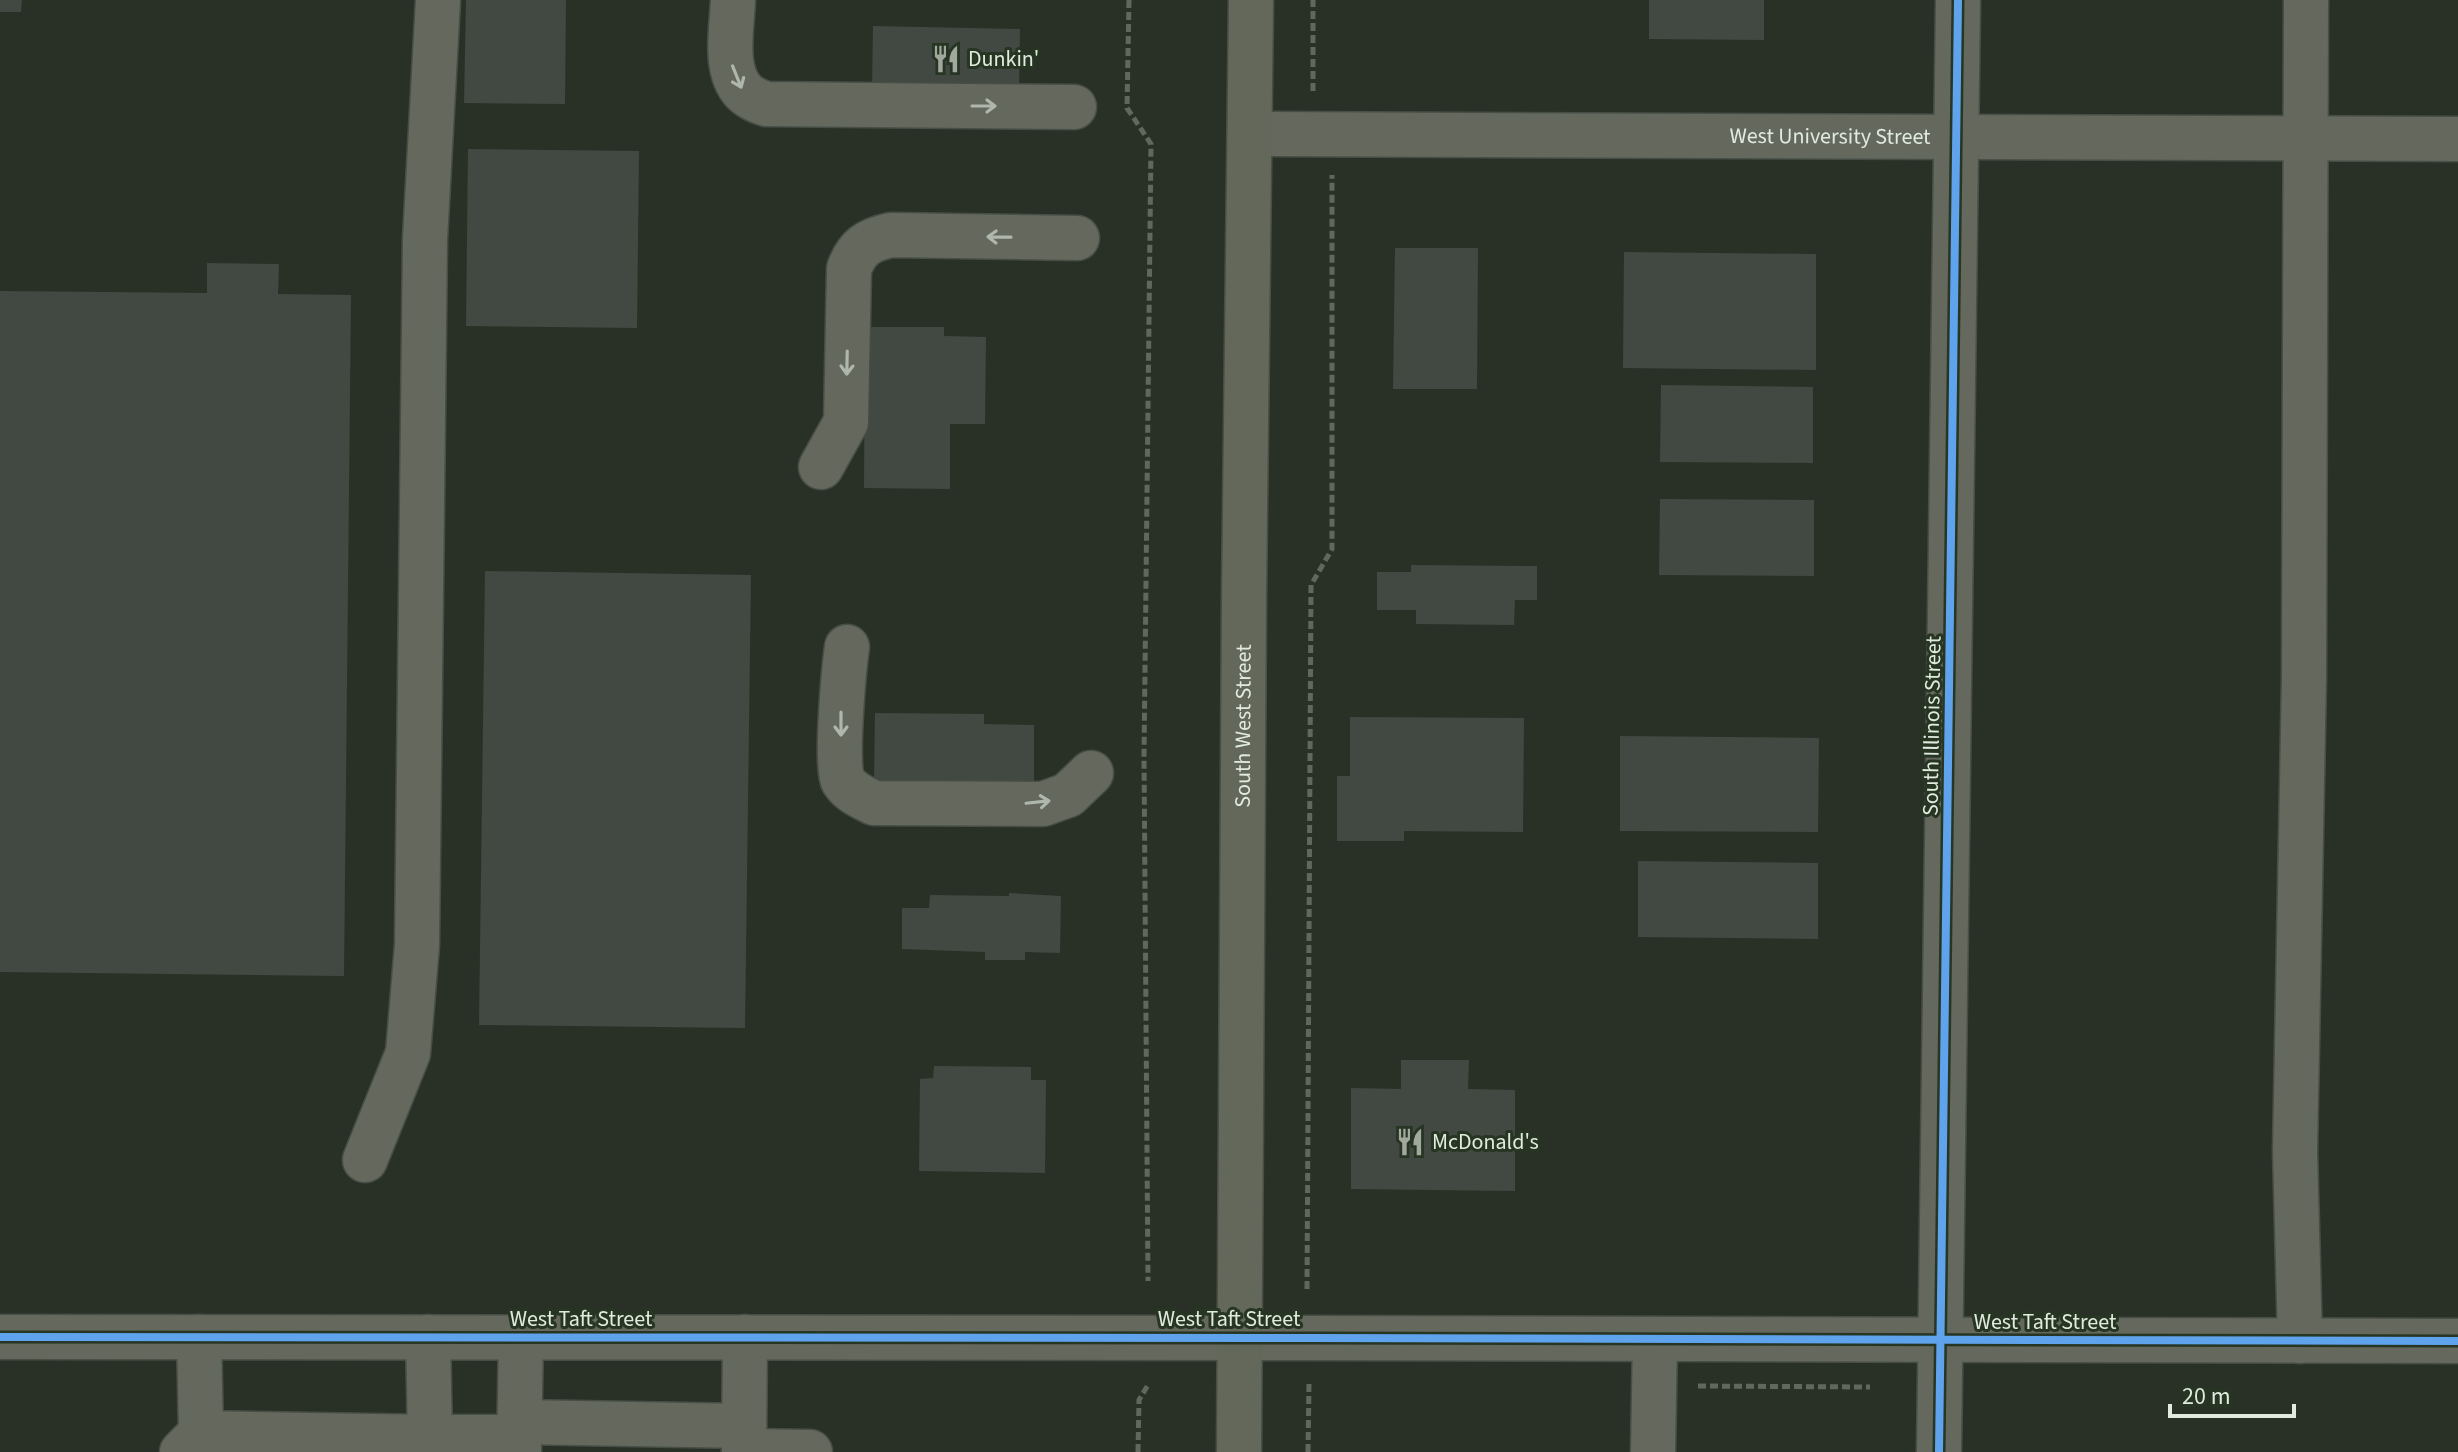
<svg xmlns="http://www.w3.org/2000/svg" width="2458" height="1452" font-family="'Source Sans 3',sans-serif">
<rect width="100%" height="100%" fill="#293127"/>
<path fill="#414942" d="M0,0H22L21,12H0Z
M466,0H566L565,104L464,103Z
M1649,0H1764V40L1649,39Z
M873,26L1020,29L1019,91L872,88Z
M468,149L639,151L637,328L466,326Z
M1395,248H1478L1477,389H1393Z
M1624,252L1816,254V370L1623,368Z
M207,263L279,264L278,294L351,295L344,976L0,972V291L207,293Z
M865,327H944V336L986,337L985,424H950V489L864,488Z
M1661,385L1813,387V463L1660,462Z
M1660,499L1814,500V576L1659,575Z
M1411,565L1537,566V600H1515L1514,625L1416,624V610H1377V572H1411Z
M485,571L751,575L745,1028L479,1025Z
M875,713L984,714V724L1034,725V782L983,781V791L946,790V780H874Z
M1350,717L1524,718L1523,832L1404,831V841H1337V776H1350Z
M1620,736L1819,738L1818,832L1620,831Z
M1638,861L1818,863V939L1638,937Z
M1009,893L1061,896L1060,953L1025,952V960H985V952L902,949V908H929L930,895L1009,896Z
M1401,1060H1469L1468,1089L1515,1090V1191L1351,1189V1088L1401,1089Z
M934,1066L1031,1067V1080H1046L1045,1173L919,1171L920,1079L933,1078Z"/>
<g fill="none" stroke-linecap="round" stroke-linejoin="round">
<defs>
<g id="minor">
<path d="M733,0C732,28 723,70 744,92C750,98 758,101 766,104L1074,107"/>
<path id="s1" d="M1250,134L2458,139"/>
<path d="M821,467L846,422L849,269C857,247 868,240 891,235L1077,238"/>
<path d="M847,647C844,668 835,766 843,781C850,792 862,797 874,803L1043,804L1068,795L1091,773"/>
<path d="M365,1160L408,1053L417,945L425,239L438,0"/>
<path d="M0,1337L1309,1338L2458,1341"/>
<path d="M199,1337L201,1433"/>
<path d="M2300,1341L2295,1151L2304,678L2306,0"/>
<path d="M519,1422L744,1426"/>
<path d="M430,1437H520"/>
<path d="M519,1451L521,1338"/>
<path d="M744,1451L810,1452"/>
<path d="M182,1452L201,1433L430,1437L428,1337"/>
<path d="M744,1452L745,1337"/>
<path d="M1653,1452L1655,1339"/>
<path d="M1939,1452L1958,0"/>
</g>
<g id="major">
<path id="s2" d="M1239,1452L1244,596L1251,0"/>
</g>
</defs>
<use href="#minor" stroke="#474e45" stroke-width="47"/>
<use href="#major" stroke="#474e45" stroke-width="47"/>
<path stroke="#62675d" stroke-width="5" stroke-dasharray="8 4" stroke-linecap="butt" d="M1129,0L1127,108L1151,144L1144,757L1148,1281
M1313,91V0
M1307,1289L1311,585L1332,549V175
M1698,1386L1870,1387
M1138,1452L1139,1400L1148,1385
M1308,1452L1309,1383H1312"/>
<use href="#minor" stroke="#64685d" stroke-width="44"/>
<use href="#major" stroke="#63685a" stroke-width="44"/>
<defs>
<path id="cycleway" d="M0,1337L1309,1338L2458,1341
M1939,1452L1958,0"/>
</defs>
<use href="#cycleway" stroke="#273523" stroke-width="13"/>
<use href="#cycleway" stroke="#60a3ed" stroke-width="8"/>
</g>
<defs><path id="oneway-shaft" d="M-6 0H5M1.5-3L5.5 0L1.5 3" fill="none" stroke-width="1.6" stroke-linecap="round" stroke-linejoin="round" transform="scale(2)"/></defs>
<g stroke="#afb6ab">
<use href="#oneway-shaft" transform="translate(737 77) rotate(68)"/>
<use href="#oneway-shaft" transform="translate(984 106)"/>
<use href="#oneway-shaft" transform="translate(999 237) rotate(-179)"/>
<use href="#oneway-shaft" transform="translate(847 363) rotate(91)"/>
<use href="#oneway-shaft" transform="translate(841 724) rotate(90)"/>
<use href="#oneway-shaft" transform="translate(1038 802) rotate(-6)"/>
</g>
<defs>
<symbol id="restaurant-bare" viewBox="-9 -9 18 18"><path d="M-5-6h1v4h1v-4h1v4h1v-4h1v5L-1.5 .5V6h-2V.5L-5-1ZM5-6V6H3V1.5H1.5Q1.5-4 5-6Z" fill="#a1a99f" stroke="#273523" stroke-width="2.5" paint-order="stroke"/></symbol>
</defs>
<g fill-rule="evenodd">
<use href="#restaurant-bare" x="926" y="39" width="40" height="40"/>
<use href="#restaurant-bare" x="1390" y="1122" width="40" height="40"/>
</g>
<g text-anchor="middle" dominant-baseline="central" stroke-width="6" stroke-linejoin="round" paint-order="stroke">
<g font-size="22" fill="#e1eadf" stroke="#273523" text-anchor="start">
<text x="968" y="59">Dunkin'</text>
<text x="1432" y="1142">McDonald's</text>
</g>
<g font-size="22" fill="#e1eadf" stroke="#273523">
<text stroke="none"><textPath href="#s1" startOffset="580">West University Street</textPath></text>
<text stroke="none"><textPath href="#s2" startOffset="726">South West Street</textPath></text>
<text transform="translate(1932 726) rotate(-89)">South Illinois Street</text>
<text x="581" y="1319">West Taft Street</text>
<text x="1229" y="1319">West Taft Street</text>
<text x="2045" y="1322">West Taft Street</text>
</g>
</g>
<path d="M2170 1404v12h124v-12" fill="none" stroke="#e1eadf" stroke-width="4"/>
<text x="2182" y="1404" font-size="24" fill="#e1eadf" stroke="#273523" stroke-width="6" paint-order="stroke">20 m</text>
</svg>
